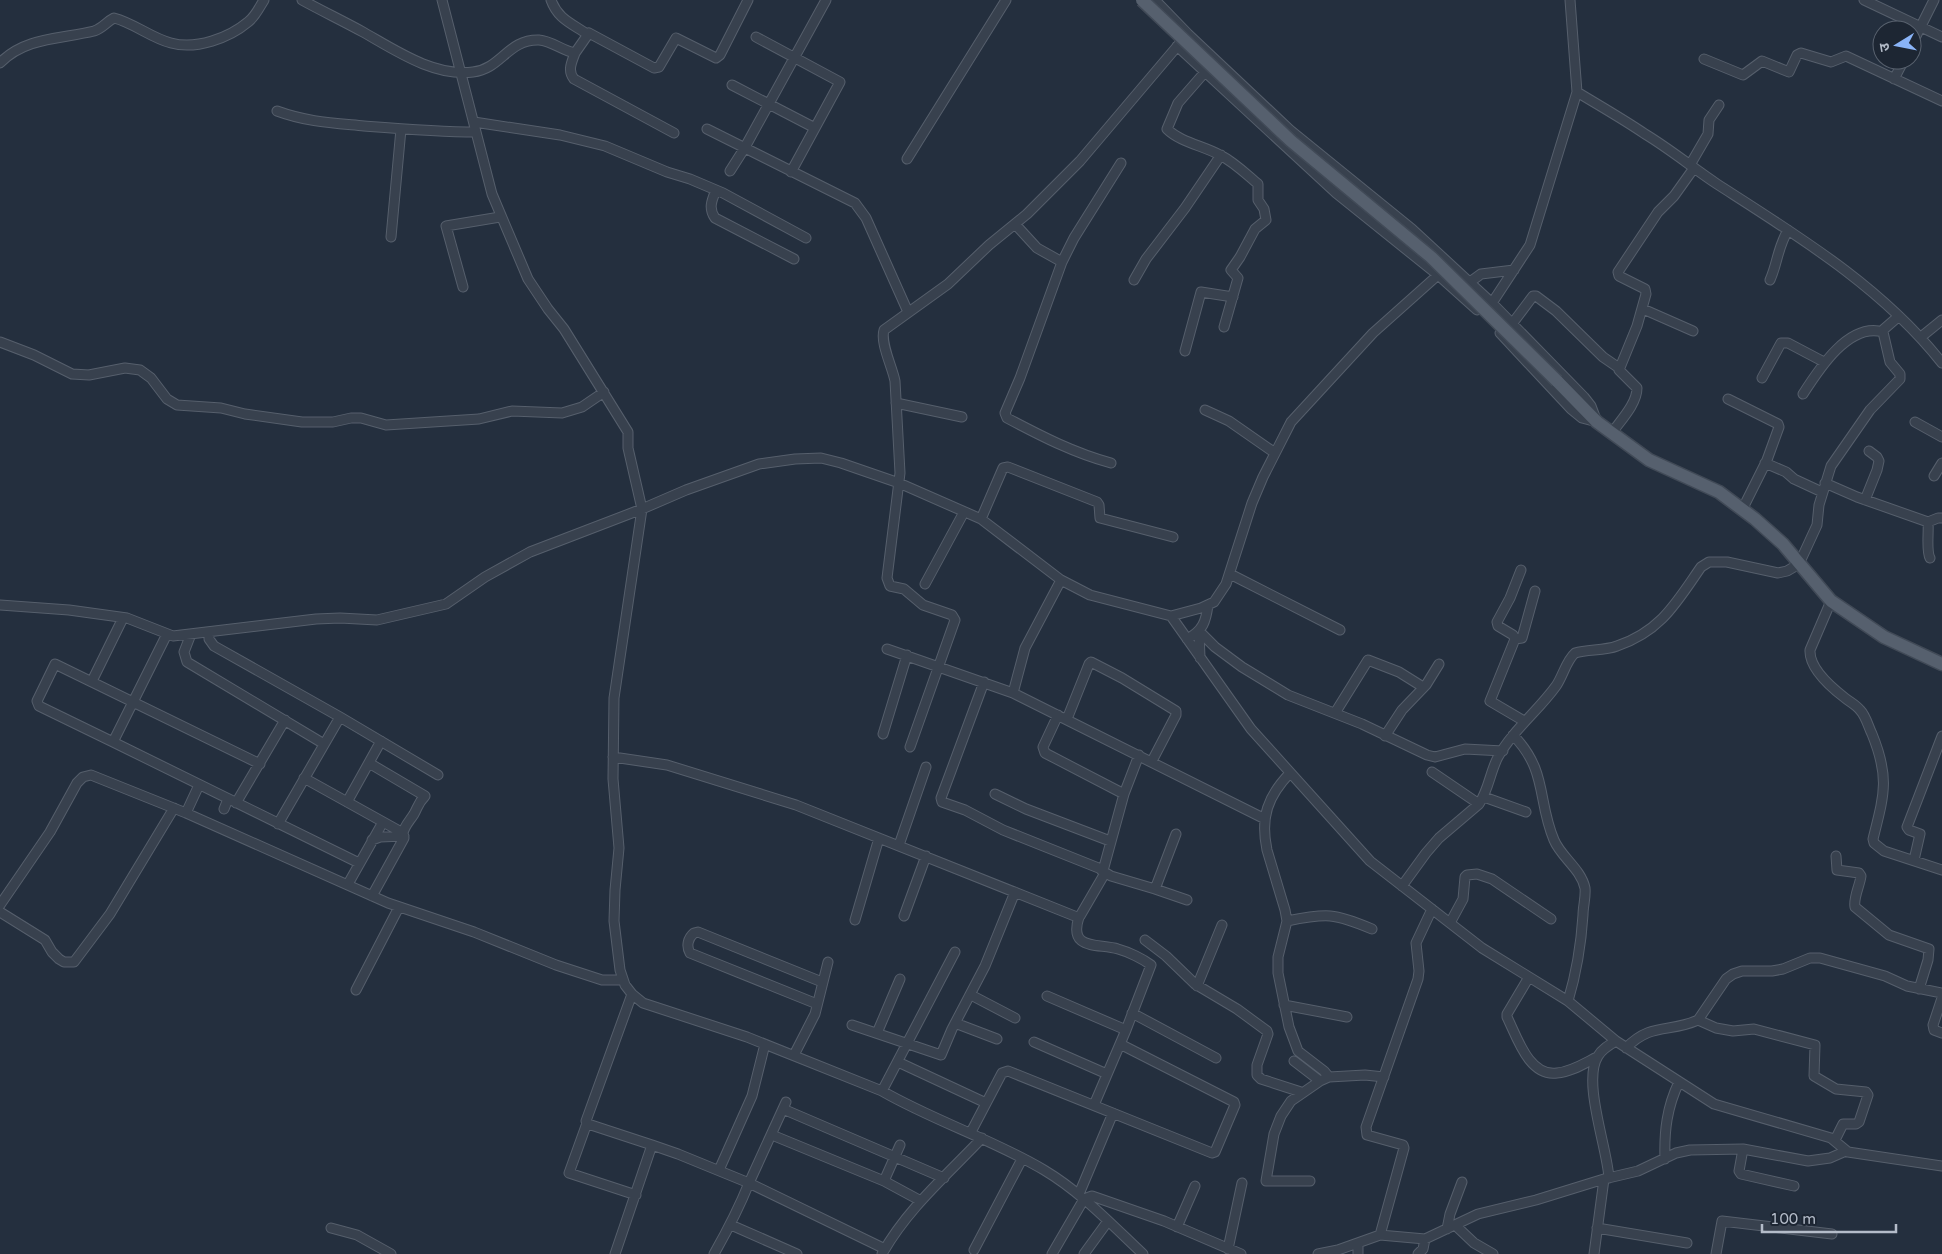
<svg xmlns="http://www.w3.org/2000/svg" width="1942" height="1254" font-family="'Varela Round','Noto Sans Devanagari',sans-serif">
<rect width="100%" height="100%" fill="#242f3e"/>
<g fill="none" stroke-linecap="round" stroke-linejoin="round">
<defs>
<path id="minor" d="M302,0C322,11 343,21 363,32C395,50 434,77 473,72C501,69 508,39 539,40C552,41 563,51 575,53L589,33L654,68L659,67L676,38L716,58L720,55L748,0
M442,0L492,194L528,279L548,309L564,329L628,432V448L642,509L614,698L613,779L619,848L615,890L614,921L620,970L625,985L632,994L643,1003L747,1037L882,1091C934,1121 992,1139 1044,1170C1081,1192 1111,1224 1143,1254
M551,0C558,19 571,23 587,34
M1155,0L1188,34L1290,130L1412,229L1492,303L1584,397L1591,406L1597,422L1582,418L1571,409L1500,333
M1864,0L1942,37
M756,37L840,82L791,172
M1912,44L1934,0
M1177,46L1336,193L1438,275L1477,310
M575,53C572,62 567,70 574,79L674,133
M1704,59L1743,75L1762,61L1789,72L1797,55L1801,53L1831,62L1846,56L1942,101
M0,63C25,37 62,39 94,31C103,28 106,22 114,18C134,23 151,38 171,43C196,50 229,38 248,22C255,17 259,8 264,0
M1205,72L1178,103L1167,129C1180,142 1204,146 1220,155C1234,162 1246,174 1258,184V200L1264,209L1266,220L1255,229L1240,257L1231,270L1238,278L1224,327
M1894,79L1904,60
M732,85L815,128
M1577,92C1600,106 1623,119 1645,134C1670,149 1693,168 1717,184C1798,236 1882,287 1942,363
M277,111C307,122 333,123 364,126C402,129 439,132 476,132
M474,122L560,135L605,146L667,172L690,179L723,193L806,238
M707,129L855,203L866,218L908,312
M907,159L1006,0
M1690,165L1708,134L1709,120L1719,105
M730,171L744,149L826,0
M716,190C712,200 708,208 715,218L794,259
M1015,224L1037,248L1062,262
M391,237L401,129
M1134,280L1146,259L1185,208L1221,155
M1770,280C1778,262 1777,249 1788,230
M1470,282L1481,274L1514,270
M463,287L446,226L500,217
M1492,303L1530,245L1577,92L1570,0
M1643,309L1693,331
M1512,324L1533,296H1536L1556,311L1603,357L1619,368
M1921,337L1942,320
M0,342L34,355L72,374L89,375L125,368L140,370L151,378L167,399L177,405L221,408L245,414L302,422H333L351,418H361L386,425L479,419L512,411L562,413L582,407L604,392
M1185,351L1201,292L1233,297
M1762,378L1781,343H1788L1824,362
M1803,394C1819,369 1849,322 1883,332
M1728,399L1778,424L1779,427L1767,460L1742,510
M896,403L962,417
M1205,410L1229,421L1275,453
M1915,422L1942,437
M1611,434C1620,421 1637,404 1637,388L1619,370L1637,326L1646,294L1645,289L1619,276L1618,272L1658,212L1674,196L1694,168
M1111,463C1074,453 1041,436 1007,418L1005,413L1020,378L1062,262L1074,238L1121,163
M1765,463L1786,472L1794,479L1822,492
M1934,476L1942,463
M1825,483L1857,497L1928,522L1938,518H1942
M1865,500L1877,470L1879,461L1877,457L1869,451
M981,519L1003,468L1008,467L1097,502L1099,505L1100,518L1173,537
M1928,522C1929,532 1926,551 1930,558
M1521,570L1510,598L1497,622L1498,626L1513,635L1515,639L1490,701L1524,721
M1230,574L1340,630
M1061,580L1025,648L1013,693L1265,819
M925,584L964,512
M1831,601L1810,650C1809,668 1832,688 1845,698C1850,702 1856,705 1860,710C1866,716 1868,726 1872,734C1890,778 1884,795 1873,839L1874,843L1884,851L1942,870
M0,605L69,610L127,618L173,636L316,619L340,618L377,620L446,604L485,577L530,552L642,509L686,490L759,464L795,459L821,458L841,463L899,483L981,519L1061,580L1090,595L1171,616L1201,608L1214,602L1226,584L1252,503L1263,477L1291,422L1373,333L1438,275L1452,266
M1171,616L1251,729L1370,861L1482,948L1568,1001L1616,1041L1714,1104L1831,1138L1848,1152L1942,1166
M1199,631L1215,647L1242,667L1288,695L1362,724L1427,755L1435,757L1465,749L1503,751
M1199,631L1200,658
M209,632V639L214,646L340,717L438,775
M167,634L113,742L359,863
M191,634L184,652L187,662L324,744
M1187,639C1203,631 1206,621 1208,605
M1515,639L1522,638L1535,591
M887,649L1013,693
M92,681L123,618
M984,682L941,798L942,802L965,810L1003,830L1101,869L1104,867L1124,794L1139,755
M1335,713L1368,660L1399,672L1423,687
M1058,715L1043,747L1045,753L1124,794
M1067,719L1089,664L1091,662L1122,678L1176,711V715L1152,761
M883,734L907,655
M1513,735C1548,771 1537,800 1554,840C1561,857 1581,869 1585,888C1586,897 1583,906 1583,915C1581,946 1577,971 1568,1001
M1385,736L1402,710L1426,685L1439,664
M113,742L39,706L37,701L55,664L260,764
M910,747L955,620L952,615L923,605L904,589L890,586L887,578L900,473L895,381C892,366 880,343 884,330L948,284L989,245L1027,214L1080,161L1180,43
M613,757L667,765L796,805L1077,917L1080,916L1105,873
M369,763L425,796C418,803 418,807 414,814C409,822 405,825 403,833
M1432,772L1479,804
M1290,773C1268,796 1260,817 1267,850L1285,910L1287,921L1278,957V973L1289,1027L1298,1051L1324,1071L1329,1077
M304,778L403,833L404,838L372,896
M995,794L1026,809L1110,841
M1484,797L1526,812
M347,802L381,741
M236,803L285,720
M224,809L228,799
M186,813L199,785
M278,824L340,717
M372,840L380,837L404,836
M899,845L926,767
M1836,856L1837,870L1859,873L1861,876C1860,885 1853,898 1855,907L1889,935L1929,949L1928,960L1919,989
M1914,860L1920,834L1909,830L1907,827L1942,736
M1101,870L1111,876L1155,889L1187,900
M348,884L383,822
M1402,886L1426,853L1439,838L1479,804C1489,789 1490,772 1498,757C1513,730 1538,711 1556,686C1563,676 1566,661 1575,653C1588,649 1604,651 1617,646C1661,631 1676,603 1701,567L1709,562H1727L1778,573L1787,571L1799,564L1817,525L1819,505L1831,466L1870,410L1900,379V374L1890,362L1883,332L1884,329L1899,316
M1155,889L1176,834
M0,905L50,832L77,783L83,777L91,775L186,813L388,903L474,932L556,965L602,980H623
M0,912L45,940L52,952L59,959L64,962H74L110,914L174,808
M904,916L926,856
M1079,917C1068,951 1098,943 1118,949C1129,952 1143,959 1151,965L1126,1030L1094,1105
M855,920L879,838
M1287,921C1327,913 1334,913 1372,929
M1450,923L1463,899L1465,877L1467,875L1477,874L1492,879L1551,919
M1145,940L1166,956L1195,984L1237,1009L1267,1031L1268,1034L1257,1065V1075L1261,1079L1301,1092
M1529,977L1507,1014V1017C1517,1037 1529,1077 1557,1073C1571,1072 1585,1063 1597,1057
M1197,986L1222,925
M356,990L399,907
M971,995L1015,1018
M1047,996L1126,1030
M1942,998L1933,1025L1934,1030L1942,1033
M817,1004L690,953C686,946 688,938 694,933L698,932L822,982
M1284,1005L1347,1017
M1132,1013L1216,1058
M1698,1020L1716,1028L1733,1031L1754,1029L1815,1045L1814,1076L1836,1089L1866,1092L1868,1095L1859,1122L1856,1124H1843L1835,1140
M955,1023L997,1039
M852,1025L941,1055L952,1029L985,966L1015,892
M877,1033L900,979
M1034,1042L1107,1074
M1626,1048C1651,1022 1670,1033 1698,1020L1726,979L1733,974L1742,971H1772L1783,969L1810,958H1820L1885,976L1907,986L1942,993
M794,1055L815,1014L828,962
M1294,1061L1320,1081
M898,1062L986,1103
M882,1091L955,952
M786,1102L749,1183L885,1249
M783,1109L944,1178
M587,1123L569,1173L636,1195
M971,1132L1002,1073L1008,1071L1212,1153L1215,1152L1235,1105L1234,1102L1120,1044
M772,1135L884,1181L921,1201
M652,1145L678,1154L749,1183C739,1208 727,1231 714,1254
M1743,1149L1739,1171L1741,1174L1794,1186
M1665,1159C1664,1131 1667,1107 1679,1082
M719,1170L752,1096L765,1044
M1609,1178C1607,1147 1582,1081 1598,1056C1602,1049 1609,1045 1616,1041
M884,1181L900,1145
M1310,1181H1266L1274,1134L1281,1116L1291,1101L1320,1081L1329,1077L1365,1075L1384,1077
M1079,1194L1113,1113
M731,1225L797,1254
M1455,1225L1474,1243L1493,1254
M1177,1227L1195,1186
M331,1228L357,1235L391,1254
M1597,1228L1687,1243
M1447,1229L1450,1214L1462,1182
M1380,1235L1404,1148L1403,1145L1367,1135L1366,1127L1418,979L1419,971L1416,943L1432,909
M1358,1243V1254
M1228,1249L1242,1183
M974,1250L1022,1159
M615,1254L652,1145L588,1124L586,1121L632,994
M882,1254C907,1209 947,1175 982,1138
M1052,1254L1084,1199L1092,1196L1164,1221L1241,1254
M1084,1254L1108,1221
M1318,1254L1338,1250L1380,1235L1425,1239L1478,1214L1536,1200L1604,1179L1638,1171L1676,1153L1690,1150L1743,1149L1808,1161L1830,1158L1846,1151
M1418,1254L1423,1249L1425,1239
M1594,1254L1604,1179
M1716,1254L1722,1221L1832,1234"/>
<path id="primary" d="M1557,381L1597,422L1649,460L1719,492L1755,519L1783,544L1831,601L1884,637L1942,664"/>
</defs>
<use href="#minor" stroke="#565f6c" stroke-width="11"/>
<use href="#primary" stroke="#414a57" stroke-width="15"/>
<use href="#minor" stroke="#38414e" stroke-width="9"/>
<use href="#primary" stroke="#56606e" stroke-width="12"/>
<defs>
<path id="primary-bridge" d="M1142,0L1291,141L1431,257L1557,381"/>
</defs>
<use href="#primary-bridge" stroke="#414a57" stroke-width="15" stroke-linecap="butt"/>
<use href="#primary-bridge" stroke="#56606e" stroke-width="12"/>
</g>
<g transform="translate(1897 45) rotate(260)"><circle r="24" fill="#1d2633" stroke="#59626f"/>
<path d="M0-4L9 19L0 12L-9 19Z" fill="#8ab4f8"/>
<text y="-8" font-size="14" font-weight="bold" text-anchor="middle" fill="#b4bcc9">उ</text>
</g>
<path d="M1762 1224v8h134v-8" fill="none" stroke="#b4bcc9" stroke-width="2.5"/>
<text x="1770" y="1224" font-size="15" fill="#b4bcc9" stroke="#1d2633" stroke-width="4" paint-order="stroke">100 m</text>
</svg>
